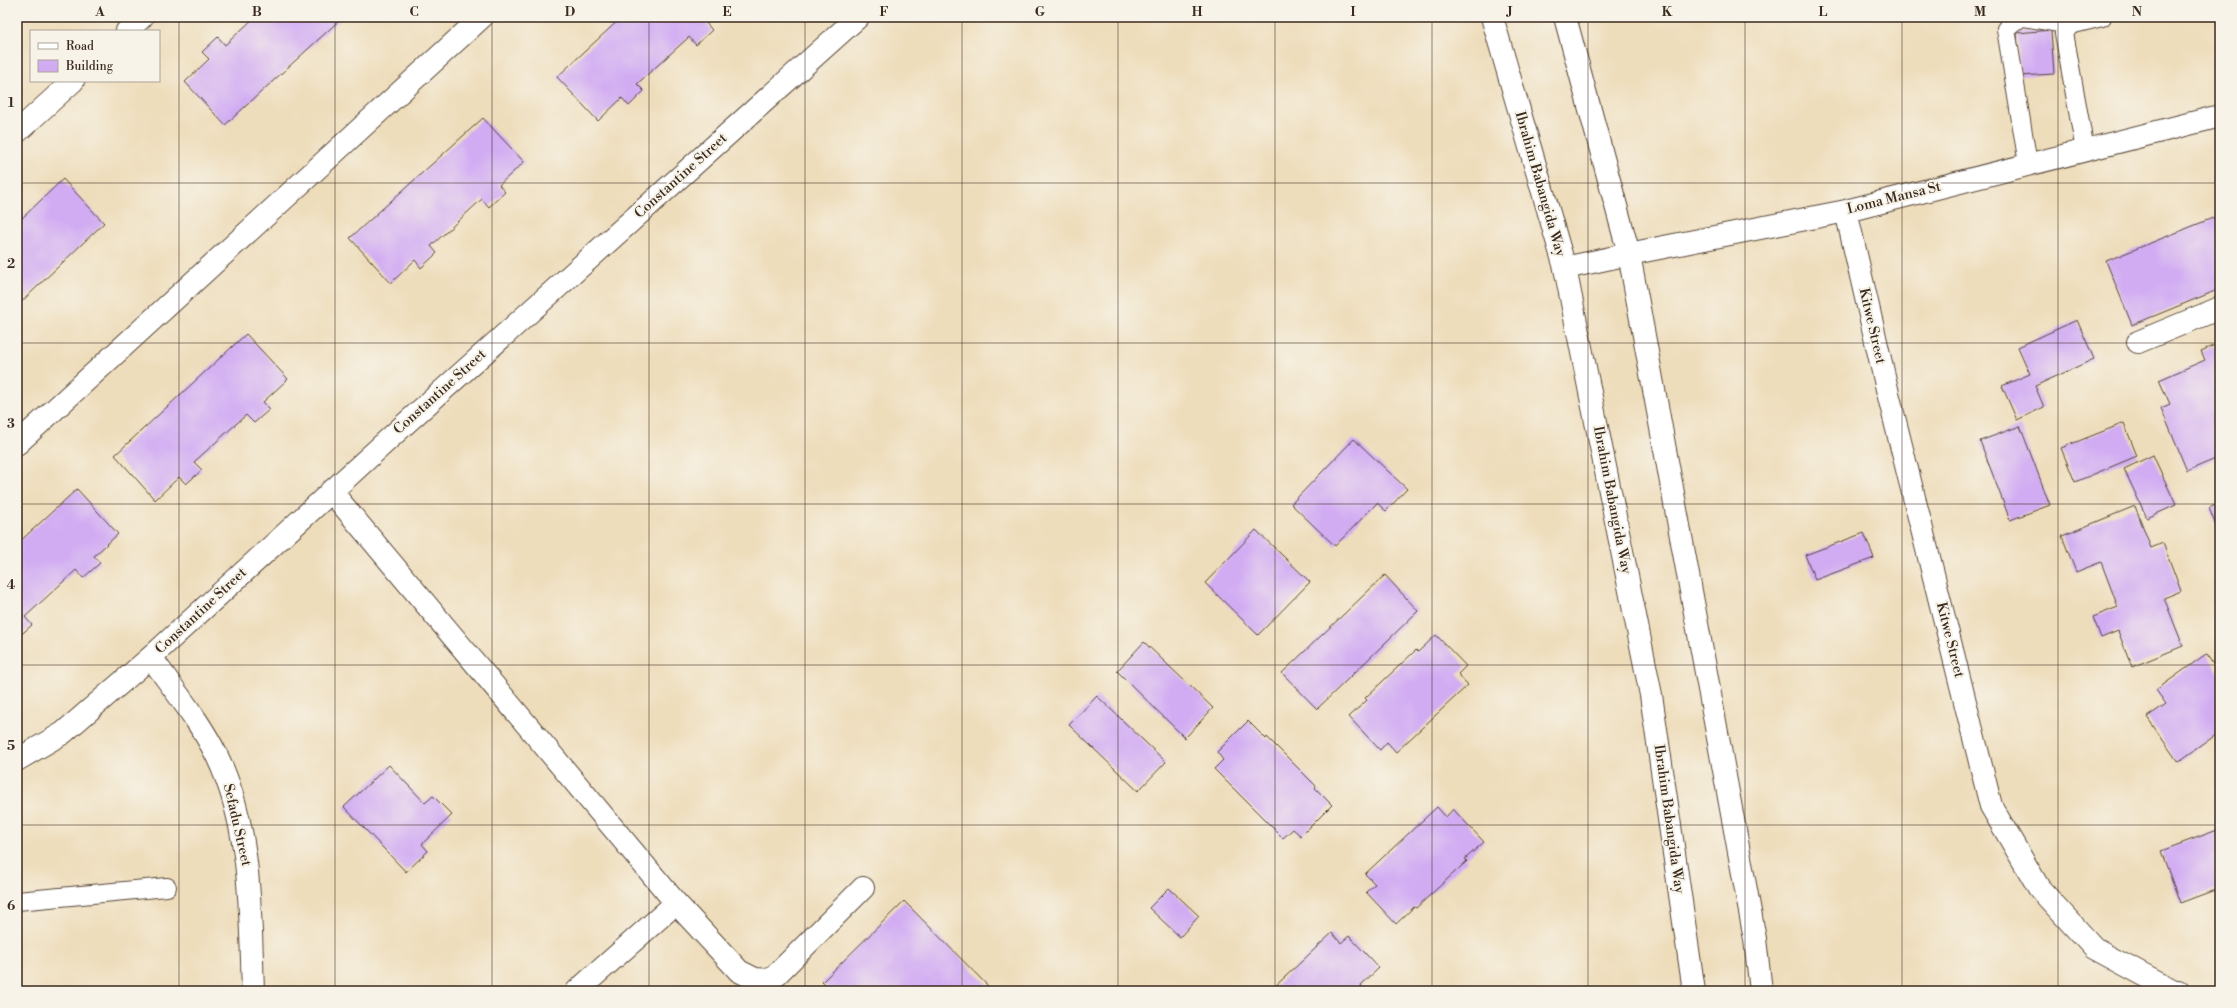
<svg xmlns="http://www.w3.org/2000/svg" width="2237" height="1008" font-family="'Libre Bodoni',serif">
<rect width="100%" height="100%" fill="#f7f3e8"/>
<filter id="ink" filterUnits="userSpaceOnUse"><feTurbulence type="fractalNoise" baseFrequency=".025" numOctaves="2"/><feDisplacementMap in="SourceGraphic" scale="8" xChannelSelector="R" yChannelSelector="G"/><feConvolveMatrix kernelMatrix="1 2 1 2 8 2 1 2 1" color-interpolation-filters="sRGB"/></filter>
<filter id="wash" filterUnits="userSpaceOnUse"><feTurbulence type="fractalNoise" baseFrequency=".012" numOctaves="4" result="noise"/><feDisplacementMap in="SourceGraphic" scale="16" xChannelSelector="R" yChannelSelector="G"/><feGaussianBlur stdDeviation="0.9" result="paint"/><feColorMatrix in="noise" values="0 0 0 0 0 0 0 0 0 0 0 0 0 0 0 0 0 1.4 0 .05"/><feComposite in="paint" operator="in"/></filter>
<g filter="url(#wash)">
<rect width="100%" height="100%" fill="#edb"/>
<g id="blocks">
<path fill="#d1acf3" d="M255,17H343L225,125L185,82L209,59L202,52L218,37L225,45Z
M622,17H713L706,23L712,30L696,45L689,37L637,84L644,91L629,106L622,98L598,121L557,77Z
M1835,17H1846L1836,20Z
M2051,30L2054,74L2020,76L2017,33Z
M483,118L524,162L499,185L505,192L489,207L482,199L431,246L437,253L421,268L415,260L391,283L350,238Z
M63,179L104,223L17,306V223Z
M2220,215V289L2132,325L2106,261Z
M2077,320L2094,359L2035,386L2044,407L2017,420L2002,386L2030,374L2018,347Z
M246,334L288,379L263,402L270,409L254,423L246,415L194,462L202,470L186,484L179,477L155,500L115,455Z
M2215,345L2220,356V457L2187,471L2161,408L2170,404L2159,380L2205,360L2201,351Z
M2124,423L2137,456L2075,482L2061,448Z
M2020,426L2050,505L2010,520L1980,441Z
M1354,439L1407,489L1386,511L1377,503L1335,546L1291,504Z
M2153,455L2176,505L2147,518L2124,469Z
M77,489L118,534L94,556L100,563L83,578L76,570L25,617L32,625L17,638V544Z
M2220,503V536L2209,508Z
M2135,506L2151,548L2163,543L2181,591L2164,598L2183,646L2132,667L2118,631L2101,638L2093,617L2118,607L2101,562L2076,572L2062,536Z
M1256,530L1310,582L1258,635L1205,583Z
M1864,533L1874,558L1815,580L1805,555Z
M1385,575L1418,611L1317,709L1282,673Z
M1436,635L1466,666L1458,674L1468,685L1396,752L1387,742L1380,750L1349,717L1367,700L1365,698L1416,650L1418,652Z
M1144,642L1213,708L1185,738L1117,671Z
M2206,654L2220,674V732L2178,762L2147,717L2166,704L2156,690Z
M1097,696L1166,762L1138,791L1069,725Z
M1248,721L1266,739L1267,737L1316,786L1315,788L1332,805L1301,836L1293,829L1283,838L1214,769L1223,760L1217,752Z
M389,765L425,803L433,796L452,815L422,844L428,851L406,872L344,807Z
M1437,807L1446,817L1453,809L1484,842L1465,859L1467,861L1416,908L1414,907L1396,924L1366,892L1375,884L1365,874Z
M2220,829V888L2180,903L2161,851Z
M1169,888L1199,916L1180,937L1149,908Z
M904,901L993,991H831L822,982Z
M1332,933L1341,943L1349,936L1379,968L1361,985L1362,987L1359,991H1270Z"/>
</g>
</g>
<g filter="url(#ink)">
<use href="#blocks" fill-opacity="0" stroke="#564536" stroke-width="1"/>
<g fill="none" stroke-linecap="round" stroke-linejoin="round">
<defs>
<path id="service" d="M2021,17L2006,29L2028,164
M2023,17L2070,25
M2085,150L2064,33L2070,25L2102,17
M17,901L167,887"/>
<path id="minor" d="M127,31L142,17
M17,132L73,81
M1846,211L1887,389L1991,806L2039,888L2094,948L2174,991H2178
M1565,268L1629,254L1846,211L2220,116
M2138,342L2220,308
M17,444L482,17
M331,491L676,903L739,971L755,979L771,980L863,888
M151,657C173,689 200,721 217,756C252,829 250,912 253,991
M17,760L63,733L151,657L403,426L858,17
M577,991L676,903"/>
<path id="secondary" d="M1492,17L1565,268L1651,695L1694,991
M1565,17L1629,254L1755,939L1761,991"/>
</defs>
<use href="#service" stroke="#564536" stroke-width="20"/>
<use href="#minor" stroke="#564536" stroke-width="24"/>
<use href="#secondary" stroke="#564536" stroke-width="24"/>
<use href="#service" stroke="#fff" stroke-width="18"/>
<use href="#minor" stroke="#fff" stroke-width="22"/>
<use href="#secondary" stroke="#fff" stroke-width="22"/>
</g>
</g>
<path fill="none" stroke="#3b2a1e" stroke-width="1" stroke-opacity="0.55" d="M179,17V991M335,17V991M492,17V991M649,17V991M805,17V991M962,17V991M1118,17V991M1275,17V991M1432,17V991M1588,17V991M1745,17V991M1902,17V991M2058,17V991M17,183H2220M17,343H2220M17,504H2220M17,665H2220M17,825H2220"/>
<g text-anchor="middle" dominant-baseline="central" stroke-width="4" stroke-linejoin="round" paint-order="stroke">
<g font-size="14" fill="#3b2a1e" stroke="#f7f3e8">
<text transform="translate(681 176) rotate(-42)">Constantine Street</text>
<text transform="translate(1540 184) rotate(74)">Ibrahim Babangida Way</text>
<text transform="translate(1894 198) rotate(-14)">Loma Mansa St</text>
<text transform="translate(1872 326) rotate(77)">Kitwe Street</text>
<text transform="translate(440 392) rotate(-42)">Constantine Street</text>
<text transform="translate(1612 500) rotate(79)">Ibrahim Babangida Way</text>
<text transform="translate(201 611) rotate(-43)">Constantine Street</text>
<text transform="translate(1950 640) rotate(76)">Kitwe Street</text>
<text transform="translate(1669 819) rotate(82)">Ibrahim Babangida Way</text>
<text transform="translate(237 825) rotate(77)">Sefadu Street</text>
</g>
</g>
<rect width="2237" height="1008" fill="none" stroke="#f7f3e8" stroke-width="44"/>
<rect x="30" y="30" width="130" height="52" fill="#f7f3e8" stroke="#aca397"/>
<rect x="38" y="43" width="20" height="6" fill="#ffffff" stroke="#aca397"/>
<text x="66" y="50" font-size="12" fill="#3b2a1e">Road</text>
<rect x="38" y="60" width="20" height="12" fill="#d1acf3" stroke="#aca397"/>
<text x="66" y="70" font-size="12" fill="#3b2a1e">Building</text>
<rect x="22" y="22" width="2193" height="964" fill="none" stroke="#3b2a1e" stroke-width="1.5"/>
<g font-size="13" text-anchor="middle" font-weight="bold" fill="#3b2a1e">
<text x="100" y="16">A</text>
<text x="257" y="16">B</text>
<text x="414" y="16">C</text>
<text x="570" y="16">D</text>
<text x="727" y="16">E</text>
<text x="884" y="16">F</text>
<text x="1040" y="16">G</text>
<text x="1197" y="16">H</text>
<text x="1353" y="16">I</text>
<text x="1510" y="16">J</text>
<text x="1667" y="16">K</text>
<text x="1823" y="16">L</text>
<text x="1980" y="16">M</text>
<text x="2137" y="16">N</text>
<text x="11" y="107">1</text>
<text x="11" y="268">2</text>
<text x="11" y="428">3</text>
<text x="11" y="589">4</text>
<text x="11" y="750">5</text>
<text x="11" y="910">6</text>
</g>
</svg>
